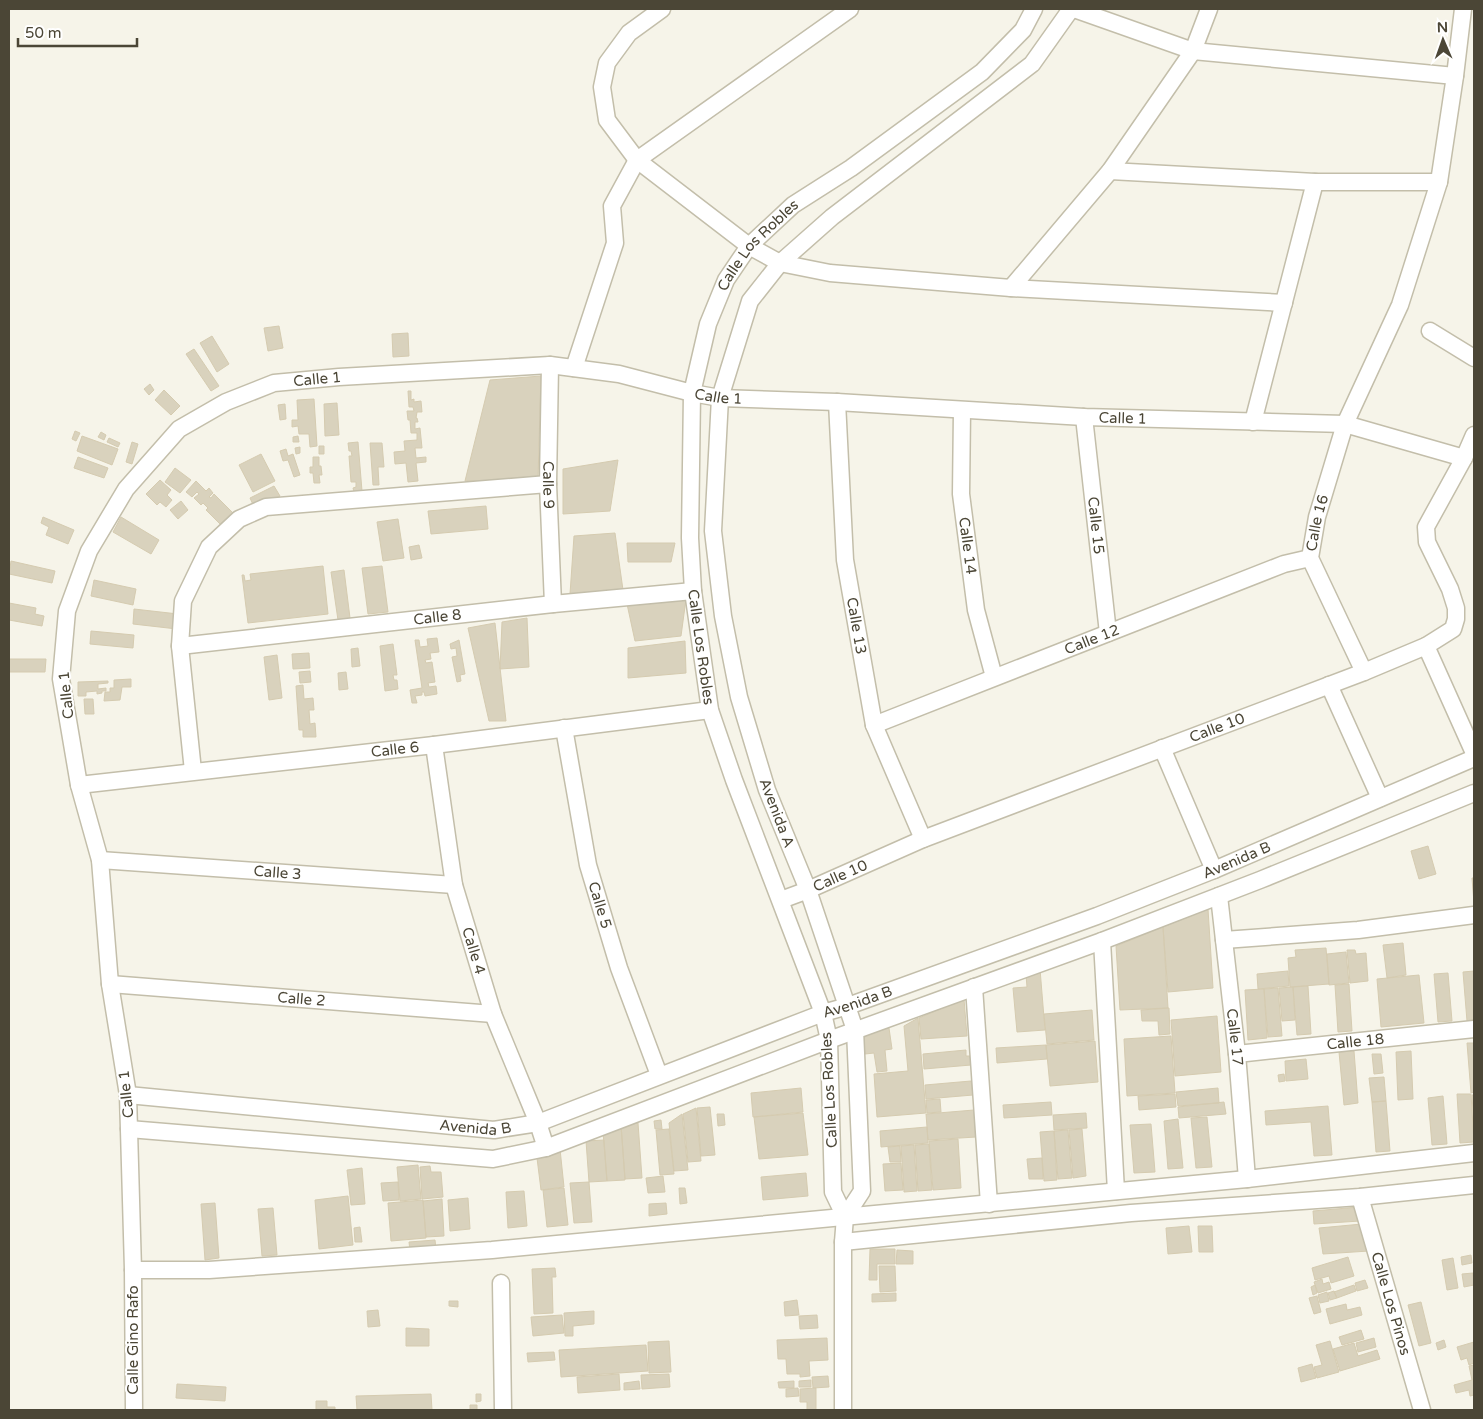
<svg xmlns="http://www.w3.org/2000/svg" width="1483" height="1419" font-family="'Varela Round',sans-serif">
<rect width="100%" height="100%" fill="#f6f4e9"/>
<path fill="#d9d2bd" stroke="#d5cbb0" d="M279,326L283,348L268,351L264,328Z
M408,333L409,356L393,357L392,334Z
M212,336L229,364L217,372L200,343Z
M194,349L219,386L211,391L186,354Z
M541,376L538,479L465,481L490,380Z
M150,384L154,390L149,395L144,389Z
M164,390L180,406L171,415L155,400Z
M408,391H411V400L414,399V402L421,401L422,412H417L416,418H417L418,422H415V429L420,428L422,448H415L416,458L426,457V462L416,463L418,481L408,482L406,463L395,464L394,452L405,451L404,441L417,440V433H411L410,420H408L407,411H414L413,407H409Z
M314,399L317,446L310,447L309,434H299L298,426L292,427V420H298L297,400Z
M337,403L339,435L325,436L324,404Z
M285,404L286,419L280,420L278,405Z
M75,431L80,433L76,441L72,439Z
M101,432L106,435L104,440L98,437Z
M82,436L118,449L112,465L77,451Z
M298,436L299,442H293V437Z
M109,438L120,443L118,447L107,442Z
M132,442L138,444L132,464L126,462Z
M358,442L362,491L354,492L353,488L356,487V482H351L349,456H352L351,451H349L348,443Z
M370,443H382L384,467H378L379,485H373Z
M319,446H324V454H319Z
M300,447V453L296,454L295,448Z
M286,449L288,456L293,454L300,475L294,477L288,460L283,461L280,451Z
M261,454L275,481L253,492L239,465Z
M78,457L108,468L104,478L74,468Z
M313,457H319V466H321L322,475H319L320,483H314L313,473H310V467H313Z
M618,460L610,511L563,514V469Z
M175,468L191,480L180,493L165,482Z
M160,480L171,490L167,495L172,500L166,507L160,502L157,505L146,494Z
M196,481L206,491L209,488L213,493L209,497L211,498L214,494L237,517L225,529L206,510L208,508L203,503L201,505L194,498L199,494L197,492L192,497L186,492Z
M274,486L280,496L255,509L250,498Z
M181,501L188,510L178,519L170,510Z
M486,506L488,529L431,534L428,511Z
M43,517L74,530L68,544L46,535L49,527L41,523Z
M121,517L159,540L151,554L113,532Z
M398,519L404,558L383,561L377,522Z
M615,533L623,590L570,594L574,536Z
M627,543H675L671,562H628Z
M419,545L422,558L411,560L409,547Z
M11,561L55,571L52,583L9,574Z
M323,566L328,614L248,623L242,575H244L245,581L251,580L250,574Z
M382,566L388,612L368,614L362,568Z
M344,570L350,618L338,620L331,572Z
M94,580L136,589L133,605L91,596Z
M686,599L681,636L635,641L627,604Z
M9,603L36,608L35,614L44,616L42,626L9,620Z
M134,609L178,614L177,629L133,624Z
M527,618L529,667L500,669L502,622Z
M495,623L506,721H489L468,628Z
M91,631L134,635L133,648L90,644Z
M437,638L439,652L430,653L431,659L425,660L426,663L432,662L435,682L428,683L429,687L436,686L437,694L425,696L424,692H422V695L415,696L417,703H412L410,690L422,688L415,640H419L420,647L428,646L427,639Z
M459,640L465,674L460,675L461,681L457,682L452,657L457,656L456,648L451,649L450,644Z
M685,641L686,673L628,678V648Z
M393,644L397,675H393L394,680H397L398,689L385,691L380,646Z
M358,648L360,666L352,667L351,649Z
M309,653L310,668L293,669L292,654Z
M277,655L282,698L269,700L264,657Z
M9,659H46L45,672H9Z
M310,671L311,682L300,683L299,672Z
M346,672L348,689L339,690L338,673Z
M131,679V687H122L120,700L104,701L105,692H110V688H114V680Z
M108,681V683L98,684V689L106,688V691H102V693L97,694V691L86,692V696H78V682Z
M303,685L304,699L313,698L314,710H309L310,724L315,723L316,737H303V730H299L296,686Z
M84,699H93L94,714H85Z
M1428,846L1436,874L1419,879L1411,851Z
M1472,878H1474V903Z
M1208,909L1213,988L1168,992L1163,927Z
M1163,927L1168,1008L1120,1010L1116,946Z
M1403,943L1406,975L1387,978L1383,945Z
M1326,948L1329,984L1290,987L1288,958L1296,957L1295,950Z
M1347,950H1355L1356,954L1366,953L1368,981L1350,983Z
M1346,952L1349,983L1329,985L1327,954Z
M1040,969L1045,1030L1017,1032L1013,988L1027,987L1026,975Z
M1288,971L1289,986L1258,989L1257,974Z
M1474,971V1020L1467,1021L1463,972Z
M1448,973L1452,1021L1438,1022L1434,974Z
M1419,975L1424,1023L1381,1027L1377,979Z
M1349,984L1352,1031L1338,1032L1335,985Z
M1308,986L1311,1034L1297,1035L1293,987Z
M1293,987L1295,1020L1282,1021L1279,988Z
M1278,988L1282,1036L1268,1037L1264,989Z
M1264,989L1267,1038L1248,1040L1245,990Z
M964,999L967,1036L921,1039L919,1018Z
M1169,1008L1170,1034L1159,1035L1158,1021H1142L1141,1010Z
M1092,1010L1094,1040L1047,1044L1044,1014Z
M1217,1016L1221,1072L1175,1076L1171,1020Z
M918,1018L926,1113L877,1117L874,1074L908,1071L904,1026Z
M889,1028L892,1049L885,1050L887,1071L877,1072L874,1053L865,1054L862,1031Z
M1171,1036L1175,1093L1127,1096L1124,1039Z
M1095,1041L1098,1082L1050,1086L1046,1045Z
M1467,1043H1474V1092L1471,1093Z
M1046,1045L1047,1059L997,1063L996,1048Z
M966,1050V1056H970L971,1065L924,1069L923,1054Z
M1354,1051L1358,1103L1344,1105L1339,1052Z
M1411,1051L1413,1099L1398,1100L1396,1052Z
M1372,1054H1381L1383,1073L1374,1074Z
M1306,1059L1308,1079L1286,1081L1285,1061Z
M1284,1074L1285,1081L1279,1082L1278,1075Z
M1384,1077L1386,1101L1372,1102L1369,1078Z
M971,1081L973,1095L926,1099L925,1085Z
M801,1088L803,1112L753,1117L751,1093Z
M1218,1088L1219,1103L1178,1106L1176,1092Z
M1175,1094L1176,1107L1139,1110L1138,1096Z
M1457,1094H1471L1474,1142L1460,1143Z
M1472,1095H1474V1128Z
M1443,1096L1447,1144L1432,1145L1428,1098Z
M940,1099L941,1112L927,1113L926,1100Z
M1386,1101L1390,1151L1376,1152L1372,1102Z
M1051,1102L1052,1115L1004,1118L1003,1105Z
M1224,1102L1226,1114L1179,1118L1178,1107Z
M1328,1106L1332,1155L1314,1156L1311,1122L1266,1125L1265,1111Z
M710,1107L715,1155L701,1156L697,1108Z
M696,1108L701,1161L688,1162L683,1114Z
M974,1110L976,1137L928,1140L926,1114Z
M803,1113L808,1155L759,1159L754,1117Z
M1086,1113L1087,1128L1054,1130L1053,1115Z
M682,1114L688,1170L674,1171L669,1123Z
M717,1114H724L725,1125L718,1126Z
M1207,1117L1212,1167L1196,1168L1191,1118Z
M1178,1119L1183,1168L1168,1169L1164,1121Z
M661,1120L662,1129H655L654,1121Z
M638,1123L642,1178L625,1179L621,1125Z
M1151,1124L1155,1172L1134,1173L1130,1125Z
M621,1125L625,1180L607,1181L603,1132Z
M927,1127L928,1143L881,1147L880,1131Z
M669,1129L674,1174L660,1175L656,1130Z
M1082,1129L1086,1176L1073,1178L1069,1130Z
M1068,1130L1072,1178L1058,1179L1054,1131Z
M1054,1131L1057,1180L1044,1181L1040,1132Z
M958,1139L961,1188L933,1190L929,1141Z
M604,1140L607,1181L589,1182L586,1141Z
M929,1144L932,1190L918,1191L915,1145Z
M914,1145L917,1191L904,1192L901,1146Z
M900,1146L901,1162H890L888,1147Z
M560,1149L564,1187L541,1190L537,1158Z
M1042,1158L1043,1179H1029L1027,1159Z
M901,1163L903,1190L885,1191L883,1164Z
M418,1165L421,1199L400,1201L397,1167Z
M430,1166L431,1172H441L443,1197L422,1199L420,1167Z
M362,1168L365,1204L351,1205L347,1170Z
M806,1173L808,1196L763,1200L761,1177Z
M663,1176L665,1192L648,1193L646,1178Z
M398,1182L399,1200L383,1201L381,1183Z
M589,1182L592,1222L574,1223L570,1183Z
M564,1188L568,1225L547,1227L543,1190Z
M679,1188H685L687,1203L680,1204Z
M524,1191L527,1226L508,1228L506,1192Z
M348,1196L353,1245L319,1249L315,1200Z
M468,1198L470,1229L450,1231L448,1200Z
M442,1199L444,1236L426,1237L423,1201Z
M423,1200L426,1238L391,1241L388,1203Z
M215,1203L219,1258L205,1260L201,1204Z
M666,1203L667,1214L649,1216V1204Z
M1359,1207L1360,1221L1314,1224L1313,1211Z
M273,1208L277,1255L262,1256L258,1209Z
M1362,1224L1369,1251L1323,1254L1319,1228Z
M1189,1226L1192,1252L1168,1254L1166,1228Z
M1198,1226H1212L1213,1252H1199Z
M360,1227L362,1242H355L354,1228Z
M435,1240L436,1249L410,1251L409,1242Z
M870,1249H895V1264H877V1280H869Z
M897,1250L913,1251V1264H896Z
M1471,1255L1472,1263L1462,1265L1461,1257Z
M1348,1257L1354,1276L1331,1283L1329,1276L1315,1280L1312,1268Z
M1453,1258L1458,1288L1447,1290L1442,1260Z
M879,1266H895L896,1291L880,1292Z
M555,1268L556,1277H552L553,1313L534,1314L532,1269Z
M1473,1273L1474,1285L1464,1287L1462,1274Z
M1322,1279L1323,1284L1329,1282L1331,1289L1318,1293L1314,1282Z
M1365,1280L1368,1288L1357,1291L1355,1283Z
M1315,1285L1317,1293L1313,1295L1311,1287Z
M1354,1285L1356,1291L1337,1298L1334,1292Z
M1334,1291L1337,1298L1330,1300L1328,1293Z
M1327,1292L1329,1301L1320,1303L1318,1295Z
M896,1293V1301L872,1302V1294Z
M1317,1296L1321,1312L1314,1314L1309,1298Z
M797,1300L799,1315L785,1316L784,1302Z
M449,1301H458V1307L449,1306Z
M1421,1302L1431,1343L1419,1346L1408,1305Z
M1346,1304L1347,1310L1360,1307L1362,1315L1330,1324L1326,1309Z
M378,1310L380,1326L368,1327L367,1311Z
M594,1311V1324L573,1326V1336H565L564,1313Z
M562,1315L564,1333L533,1336L531,1317Z
M817,1315L818,1328L800,1329L799,1316Z
M406,1328L429,1329V1346H406Z
M1361,1330L1364,1339L1342,1345L1339,1337Z
M827,1338L828,1360L809,1361L810,1376L800,1377V1374H787L786,1359H778L777,1340Z
M1374,1338L1376,1347L1358,1352L1356,1343Z
M1444,1340L1446,1347L1438,1350L1436,1343Z
M669,1341L671,1372L649,1373L648,1342Z
M1330,1341L1339,1372L1317,1378L1314,1367L1322,1365L1316,1345Z
M1474,1342V1363L1469,1365L1467,1358L1461,1360L1457,1347Z
M1354,1343L1358,1356L1377,1350L1380,1359L1340,1371L1333,1349Z
M646,1345L648,1371L561,1377L559,1350Z
M554,1352L555,1360L528,1362L527,1353Z
M1312,1364L1316,1378L1301,1382L1298,1368Z
M1474,1365V1395L1470,1396L1469,1390L1456,1393L1454,1385L1472,1380L1469,1366Z
M619,1374L620,1390L578,1393L577,1377Z
M669,1374L670,1387L642,1389L641,1375Z
M828,1376L829,1387L813,1388L812,1377Z
M811,1380V1387H799V1381Z
M639,1381L640,1389L624,1390V1383Z
M794,1381V1388H779L778,1382Z
M177,1384L226,1387L225,1401L176,1398Z
M798,1388L799,1396L786,1397V1389Z
M816,1388V1410H807V1402H800V1389Z
M431,1394L432,1410H357L356,1396Z
M476,1394H481V1401L476,1402Z
M316,1401H327V1407H335V1410H316Z
M470,1405H477V1410H470Z"/>
<g fill="none" stroke-linecap="round" stroke-linejoin="round">
<defs>
<g id="street">
<path d="M662,9L629,33L607,63L602,87L607,120L637,160L749,246L780,263L830,273L1011,288L1284,303"/>
<path d="M1074,9L1193,51L1455,76"/>
<path d="M1110,171L1315,182H1439"/>
<path d="M1011,288L1110,171L1193,51L1209,9"/>
<path d="M1430,331L1474,358"/>
<path id="s1" d="M550,365L548,484L553,604"/>
<path d="M574,368L615,243L612,206L637,160L850,9"/>
<path id="s2" d="M837,402L845,560L874,725L923,839"/>
<path id="s3" d="M962,411L961,494L976,610L994,677"/>
<path id="s4" d="M1084,417L1108,633"/>
<path d="M1253,422L1315,182"/>
<path id="s5" d="M180,646L553,604L693,591"/>
<path d="M1426,646L1474,753"/>
<path id="s6" d="M1364,672L1310,558L1317,517L1345,424L1400,305L1439,182L1455,76L1463,9"/>
<path d="M1329,685L1380,798"/>
<path id="s7" d="M874,725L1284,564L1310,558"/>
<path id="s8" d="M564,728L588,865L619,968L659,1075"/>
<path id="s9" d="M434,745L454,885L493,1014L538,1123L546,1148"/>
<path d="M1162,748L1214,870"/>
<path d="M193,771L180,646L183,601L209,547L239,519L266,507L548,484"/>
<path id="s10" d="M79,785L434,745L710,710"/>
<path id="s11" d="M100,860L454,885"/>
<path id="s12" d="M1219,896L1237,1054L1247,1179"/>
<path id="s13" d="M781,900L808,890L923,839L1364,672L1426,646L1453,629L1456,619V608L1450,589L1427,542L1426,527L1464,458L1474,435"/>
<path d="M1224,940L1358,930L1474,915"/>
<path d="M1102,941L1116,1191"/>
<path id="s14" d="M110,984L493,1014"/>
<path d="M974,987L989,1204"/>
<path id="s15" d="M1237,1054L1474,1029"/>
<path id="s16" d="M128,1095L494,1130L538,1123L823,1013L848,1006L1097,916L1214,870L1474,758"/>
<path d="M129,1129L493,1159L546,1148L829,1040L1102,941L1260,880L1474,793"/>
<path id="s17" d="M1360,1197L1422,1410"/>
<path d="M845,1217L862,1191L855,1030L808,890L767,790L739,697L723,616L713,531L720,398L750,301L780,263L832,217L1032,64L1071,9"/>
<path d="M843,1242L1131,1213L1360,1197L1474,1185"/>
<path d="M133,1270H209L492,1250L1247,1179L1474,1153"/>
<path d="M501,1283L503,1410"/>
<path id="s18" d="M134,1410L133,1270L128,1095L110,984L100,860L79,785L61,679L67,611L89,551L126,489L179,429L226,402L274,383L339,377L550,365L619,374L692,393L720,398L837,402L1084,417L1345,424L1464,458"/>
<path id="s19" d="M843,1410V1242L845,1217L833,1192L829,1040L823,1013L734,780L710,710L693,591L690,538L692,393L708,324L726,280L749,246L793,205L851,168L982,72L1023,30L1034,9"/>
</g>
</defs>
<use href="#street" stroke="#c3beaa" stroke-width="19"/>
<use href="#street" stroke="#fff" stroke-width="16"/>
</g>
<g text-anchor="middle" dominant-baseline="central" stroke-width="4" stroke-linejoin="round" paint-order="stroke">
<g font-size="15" fill="#4b4636" stroke="#fff">
<text stroke="none"><textPath href="#s19" startOffset="1208">Calle Los Robles</textPath></text>
<text stroke="none"><textPath href="#s18" startOffset="1171">Calle 1</textPath></text>
<text stroke="none"><textPath href="#s18" startOffset="1576">Calle 1</textPath></text>
<text stroke="none"><textPath href="#s18" startOffset="1981">Calle 1</textPath></text>
<text stroke="none"><textPath href="#s1" startOffset="120">Calle 9</textPath></text>
<text stroke="none"><textPath href="#s6" startOffset="162">Calle 16</textPath></text>
<text stroke="none"><textPath href="#s4" startOffset="109">Calle 15</textPath></text>
<text stroke="none"><textPath href="#s3" startOffset="135">Calle 14</textPath></text>
<text stroke="none"><textPath href="#s5" startOffset="259">Calle 8</textPath></text>
<text stroke="none"><textPath href="#s2" startOffset="225">Calle 13</textPath></text>
<text stroke="none"><textPath href="#s7" startOffset="234">Calle 12</textPath></text>
<text transform="translate(701 647) rotate(82)">Calle Los Robles</text>
<text transform="translate(66 695) rotate(-96)">Calle 1</text>
<text stroke="none"><textPath href="#s13" startOffset="469">Calle 10</textPath></text>
<text stroke="none"><textPath href="#s10" startOffset="318">Calle 6</textPath></text>
<text transform="translate(777 813) rotate(69)">Avenida A</text>
<text stroke="none"><textPath href="#s16" startOffset="1159">Avenida B</textPath></text>
<text stroke="none"><textPath href="#s11" startOffset="178">Calle 3</textPath></text>
<text stroke="none"><textPath href="#s13" startOffset="64">Calle 10</textPath></text>
<text stroke="none"><textPath href="#s8" startOffset="181">Calle 5</textPath></text>
<text stroke="none"><textPath href="#s9" startOffset="210">Calle 4</textPath></text>
<text stroke="none"><textPath href="#s14" startOffset="192">Calle 2</textPath></text>
<text stroke="none"><textPath href="#s16" startOffset="754">Avenida B</textPath></text>
<text stroke="none"><textPath href="#s12" startOffset="142">Calle 17</textPath></text>
<text stroke="none"><textPath href="#s15" startOffset="119">Calle 18</textPath></text>
<text transform="translate(829 1090) rotate(-93)">Calle Los Robles</text>
<text transform="translate(126 1094) rotate(-96)">Calle 1</text>
<text stroke="none"><textPath href="#s16" startOffset="349">Avenida B</textPath></text>
<text stroke="none"><textPath href="#s17" startOffset="111">Calle Los Pinos</textPath></text>
<text transform="translate(133 1340) rotate(-90)">Calle Gino Rafo</text>
</g>
</g>
<rect width="1483" height="1419" fill="none" stroke="#4b4636" stroke-width="20"/>
<g transform="translate(1443 40) rotate(358)" stroke="#ffffff" stroke-width="4" paint-order="stroke">
<path d="M0-4L9 19L0 12L-9 19Z" fill="#4b4636"/>
<text y="-8" font-size="14" font-weight="bold" text-anchor="middle" fill="#4b4636">N</text>
</g>
<path d="M18 38v8h119v-8" fill="none" stroke="#4b4636" stroke-width="2.5"/>
<text x="25" y="38" font-size="15" fill="#4b4636" stroke="#ffffff" stroke-width="4" paint-order="stroke">50 m</text>
</svg>
